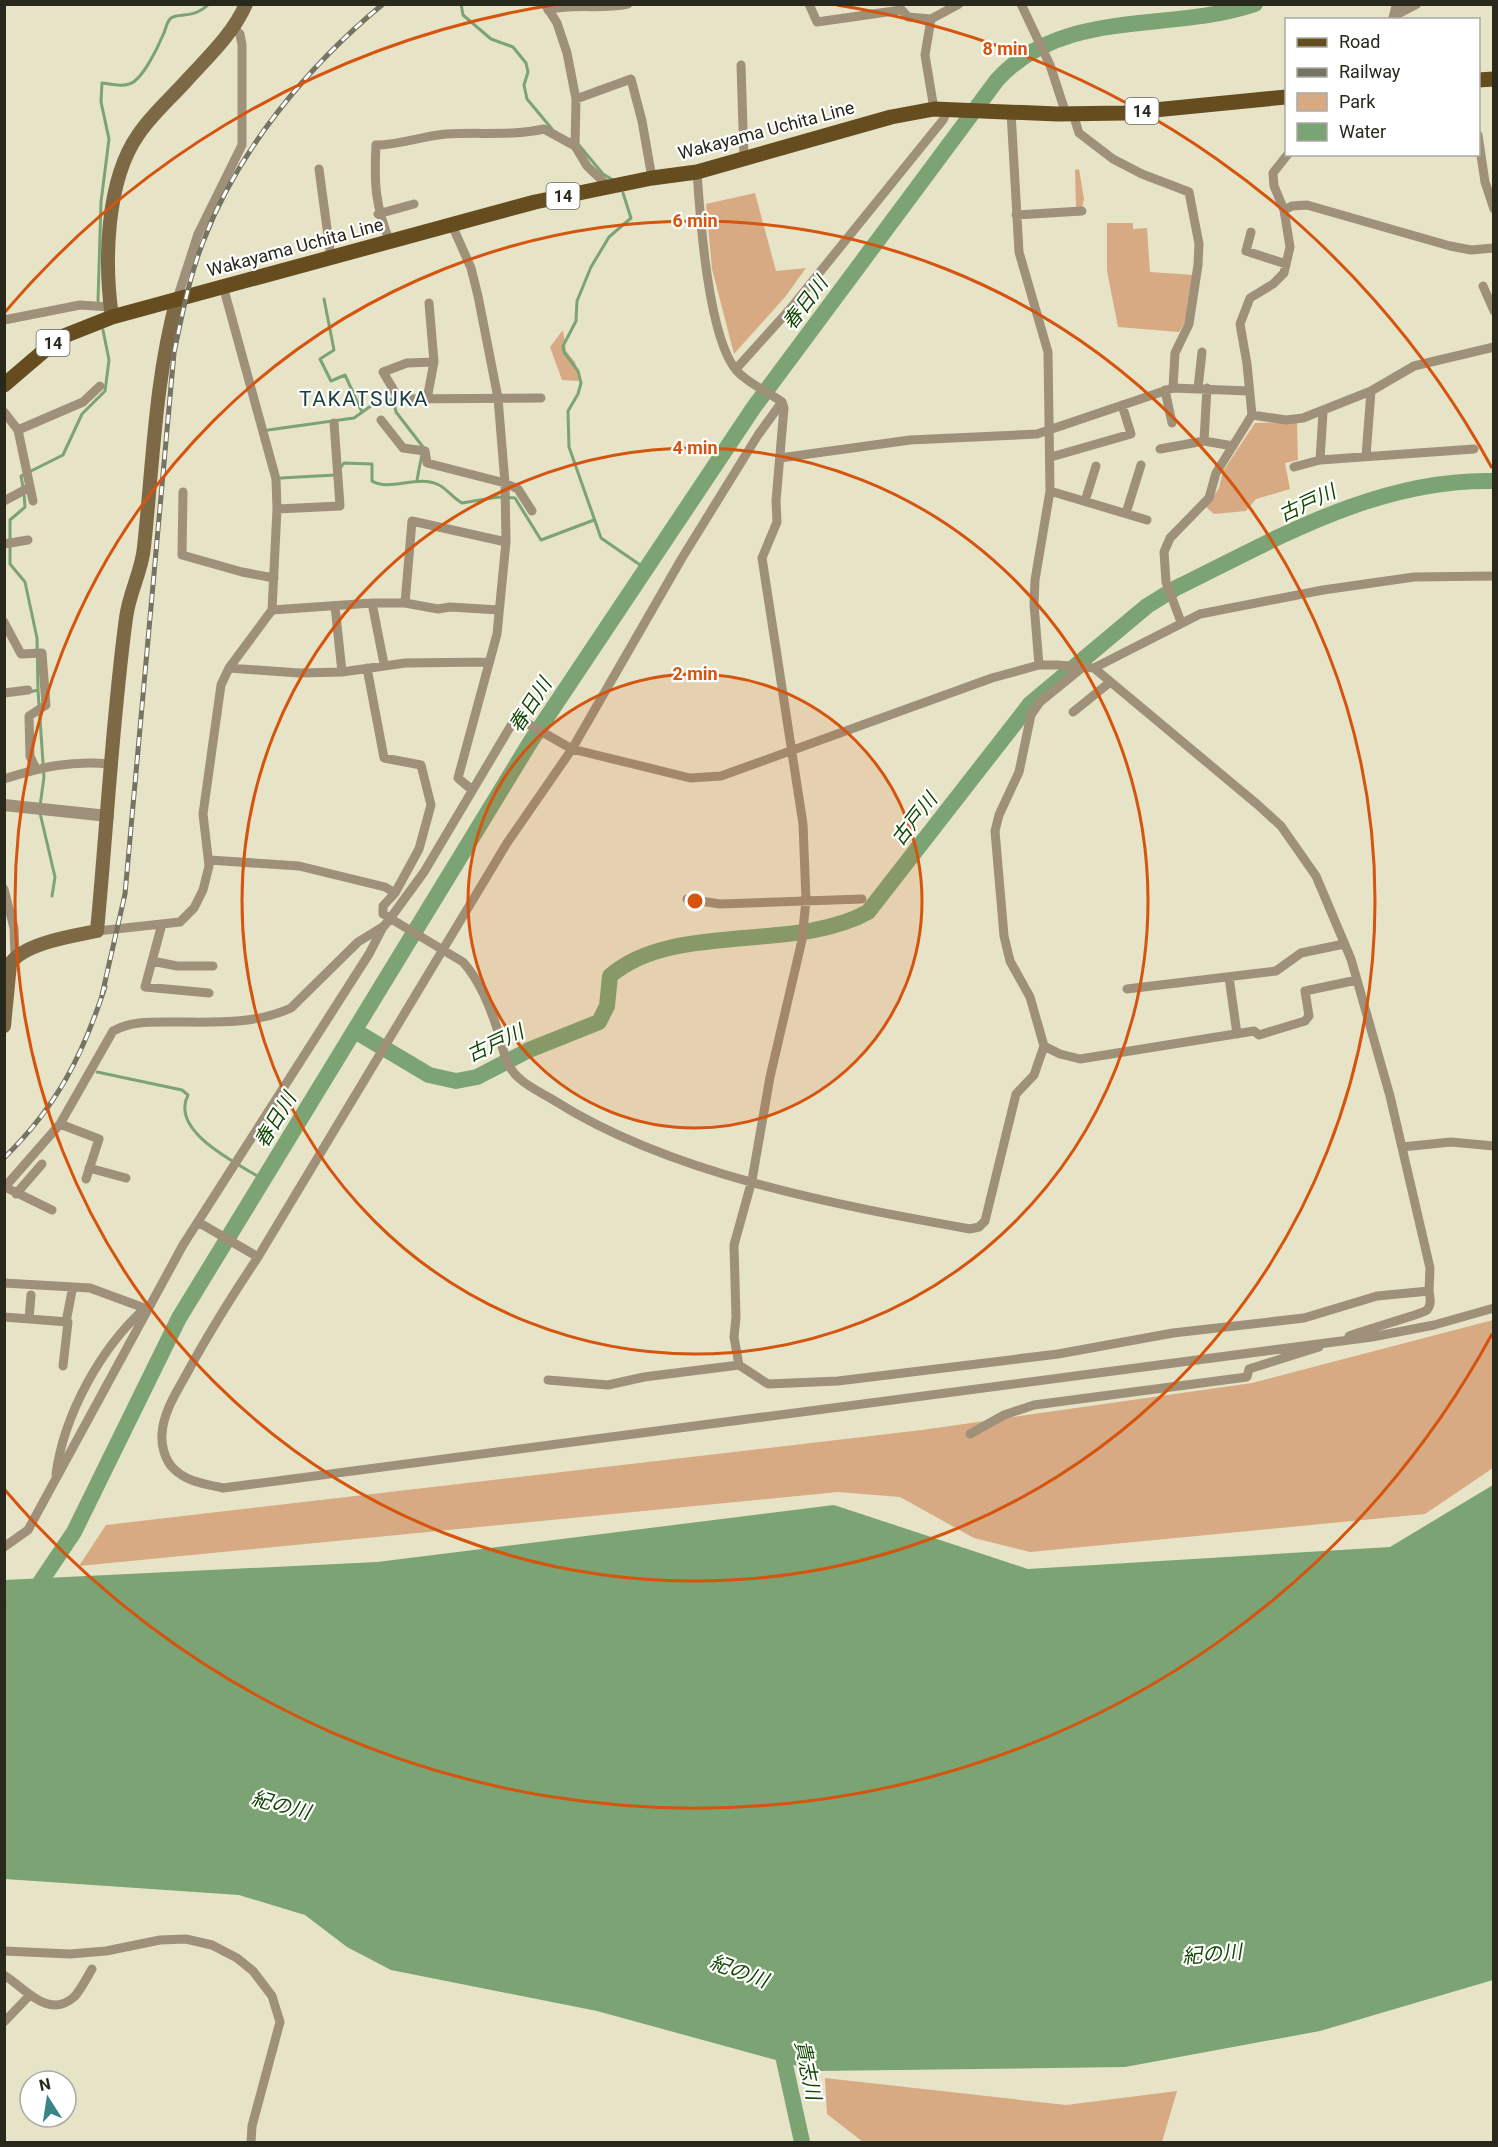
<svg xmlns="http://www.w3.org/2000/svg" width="1498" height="2147" font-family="Roboto,'Noto Sans JP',sans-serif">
<rect width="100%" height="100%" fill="#e7e3c7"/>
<path fill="#d8aa83" d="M1079,169L1084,199L1082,208H1076L1075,170Z
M755,193L776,271L806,268L785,297L734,354L712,269L706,204Z
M1107,223H1133V229L1147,228L1150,272L1194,275L1186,320L1179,332L1118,327L1107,271Z
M563,330L566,351L575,362L579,381L562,380L550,347Z
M1297,422L1298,460L1285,463L1290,489L1256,499L1246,511L1214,514L1206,507L1219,488L1223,471L1255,423Z
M1493,1320V1468L1425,1514L1030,1552L974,1538L900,1497L838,1492L79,1566L106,1525L922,1430L1252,1383Z
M825,2078L1066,2105L1177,2091L1162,2142H863L827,2114Z"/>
<path fill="#7ba373" d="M1493,1485V1980L1320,2031L1125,2067L816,2071L597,2011L391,1970L347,1947L305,1915L239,1895L5,1879V1580L377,1562L834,1505L1028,1569L1390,1547Z"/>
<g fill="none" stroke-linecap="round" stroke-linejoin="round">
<path stroke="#7ba373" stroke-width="3" d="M461,4L463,15L491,39L513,47L526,63L528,72L524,85L527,99L552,129
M578,144L603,174L613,180
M623,193L631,218L609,237L591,267L577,301L576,321L563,346L564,352L578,371L581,383L578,394L568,411L569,447L601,538L646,569
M324,299L334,350L320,359L331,381L345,375L362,412
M98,301L101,202L109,139L101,102L102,83C110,84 121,87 129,84C142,81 158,47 163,35C166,30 166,22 171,18C179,12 192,20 209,4
M268,430L354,418L375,403L393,399L396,412L423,447
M339,470L344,463L372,464V481C390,492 418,474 439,485C447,489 453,498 462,503L498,497L515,498L541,540L594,520
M281,478L335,475
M417,480L422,454
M23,487L21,476L63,455L82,414L105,391L109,360L103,330
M24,494L25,507L10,520V564L25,582L37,638L38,690
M29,692L38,690L44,777L40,806
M40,813L55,877L52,896
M97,1072L182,1090L188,1095C169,1132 239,1164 264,1180"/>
<path stroke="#7ba373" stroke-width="16" d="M355,1031L429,1075L456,1081L477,1077L529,1050L599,1022L607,1006L610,976C673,921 794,953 868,912L1030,704L1147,606L1176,588C1276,539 1378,478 1494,481
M4,1617L31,1596L74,1532L179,1318L531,741L754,407L997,80C1063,7 1170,33 1255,4
M780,2042L802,2142"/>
<path stroke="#9e9079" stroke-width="9" d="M545,4L557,23L567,53L576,99L575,146L587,166L609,187
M809,4L817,22L901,10
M1021,4L1050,65L1066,114
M899,7L908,17L931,19L959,4
M548,10C574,3 600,10 628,4
M1396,15L1417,4
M931,19L925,55L934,109
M741,65L744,158
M576,99L631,79L642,121L652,178
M1011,112L1019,252L1048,352L1050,491L1035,580L1034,604L1039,665
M1073,114L1079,133L1113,159L1142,174L1189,192L1199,244L1198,265L1189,324L1175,353L1173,388
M1478,135L1485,182L1494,209
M319,169L331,258
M697,172C700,217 708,336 736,370C747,383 768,392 782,402L784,408L776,501L777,522L762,558L803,824L806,900L802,940L770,1077L752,1180L734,1245L736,1317L734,1337L739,1365
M1284,210L1292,206L1307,205L1450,246L1471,250L1494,248
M378,214L414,204
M1016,215L1082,211
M452,225L471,268L478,296L498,398L505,483L506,542L497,634L458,778L472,790
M1251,232L1246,251L1286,264
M390,242C375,206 374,182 376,145C400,145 422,136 446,134C479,132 512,136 544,129L575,146
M1483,286L1494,311
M177,299L198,234L242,145V45L240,34L233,28
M4,320L80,305L110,307
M434,362L407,363L383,372L399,399L541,398
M736,369L790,309L943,120L948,109
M1198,388L1202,352
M1165,390L1172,423
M427,399L434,362L429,303
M782,402L758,435L682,558L572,749L507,843L258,1257C232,1296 208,1334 186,1375C176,1393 163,1413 162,1434C161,1445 165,1460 173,1468C186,1482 206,1484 223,1488L1372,1337L1434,1325L1494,1308
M4,412L18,430L33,501
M1252,415L1286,420L1303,418L1371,391L1414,366L1494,347
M381,420L403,448L425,451L427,463L505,483L518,489L532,511
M18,430L83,402L100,386
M1204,441L1207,388
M1160,449L1204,441L1233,446
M1366,456L1371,391
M1051,457L1131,434L1122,405
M780,458L910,440L1037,434L1173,388L1249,391
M1320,460L1323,412
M1294,467L1320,460L1474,449
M1050,491L1147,520
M183,492L182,555L242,572L274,578
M4,501L30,487
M1085,501L1096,466
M277,509L340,506L334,423
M1126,513L1141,465
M4,544L28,540
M372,603L384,664
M405,603L412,521L506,542
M335,606L342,672
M272,610L372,603H405L438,609L450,607L499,610
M4,622L21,654L42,653L46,705L29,716L30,756L36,769
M1181,622L1166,582L1164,552L1170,538L1209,498L1216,473L1252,415L1247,364L1240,324L1250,298L1273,284L1284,273L1290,247L1284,210L1274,186L1273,173L1288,154
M229,668L299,673L342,672L405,663L489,662
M367,668L384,758L421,765L431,805L419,849L395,893
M1094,668L1200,614L1323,590L1414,577L1494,576
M4,693L28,690
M1073,712L1109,683
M4,779C41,767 72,760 110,764
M209,860L299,866L385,887L395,893L383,906V914L463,962C480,981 490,1007 498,1031C503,1048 505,1067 520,1079C530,1088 544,1094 555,1101C670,1174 836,1205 970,1229L979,1227L985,1221L1016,1094L1034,1075L1044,1046L1030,997L1010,961L1004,936L995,831L999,815L1019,772L1031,715L1040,702L1083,667
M4,889L14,928L15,956
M687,899L720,904L862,899
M162,924L145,987L209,993
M97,931L180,922L194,908L203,890L209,866L203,814L221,685L229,668L272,610L277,509L276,479L223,286
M152,961L177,966H213
M1229,977L1237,1034
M1127,989L1276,971L1301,953L1344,944
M1044,1046L1060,1054L1080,1059L1254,1031L1259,1035L1305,1021L1309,1016L1305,991L1357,980
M60,1124L99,1139L86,1179
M1402,1147L1451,1142L1494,1146
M89,1168L126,1178
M5,1187L52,1210
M4,1188L60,1124L113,1031C132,1021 151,1022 172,1022C212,1022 254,1025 291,1008L358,942L384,926L389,920L424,872L516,717L572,749L690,778L721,776L992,678L1039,665H1057L1094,668L1258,805L1281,826L1316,876L1351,959L1390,1096L1430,1268L1429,1291L1377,1296L1304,1318L1173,1333L1058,1354L838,1381L768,1384L739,1365L644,1377L608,1385L548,1380
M16,1194L42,1164
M198,1222L258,1257
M4,1283L90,1288L147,1309
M4,1317L68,1322L63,1366
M29,1319L31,1295
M66,1322L72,1291
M1349,1336C1360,1331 1423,1314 1427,1310C1432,1304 1430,1298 1429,1291
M970,1434L1004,1415L1034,1405L1247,1377L1249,1369L1319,1347
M56,1474C64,1415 100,1349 144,1309
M4,1547L28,1530L183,1245L369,954L383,927
M4,1951L70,1954L106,1951L160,1940L186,1939L212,1945L237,1958L253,1971L272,1996L280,2022L252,2126L251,2142
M4,1975C25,1988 48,2020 74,1997C81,1990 87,1977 92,1969
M4,2022L30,1995"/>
<path stroke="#9e9079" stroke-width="12" d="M1394,20L1398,4
M4,805L108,816"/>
<path stroke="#7d6946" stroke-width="14" d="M112,317C104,262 106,181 138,135C151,115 171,98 187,80C208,57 233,34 246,4
M4,1026L10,964C24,943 73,936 97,931C107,827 112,722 126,618C129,593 142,571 144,547C153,464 155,379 177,299"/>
<path stroke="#654d20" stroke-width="15" d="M1478,80L1494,79
M4,385L59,338L112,317L535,202L652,178L697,172L891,117L934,109L1058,114L1124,113L1286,97"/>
<defs>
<path id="rail" d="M102,995L125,894L174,353C182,315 189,278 203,242C238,150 307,67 383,4
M4,1158C57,1106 82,1057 105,987"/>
</defs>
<use href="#rail" stroke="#757361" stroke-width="5"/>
<use href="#rail" stroke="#fff" stroke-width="3" stroke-dasharray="9" stroke-linecap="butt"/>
</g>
<circle cx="695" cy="901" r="227" fill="#d5540e" fill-opacity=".12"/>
<g fill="none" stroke="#d5540e" stroke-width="3">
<circle cx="695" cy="901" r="227"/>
<circle cx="695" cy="901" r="453"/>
<circle cx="695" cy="901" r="680"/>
<path d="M1492 1334A907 907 0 0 1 5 1490M5 312A907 907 0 0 1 553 5M837 5A907 907 0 0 1 1492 468"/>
</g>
<g text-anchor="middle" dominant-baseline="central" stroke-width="4.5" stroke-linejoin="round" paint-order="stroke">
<g fill="#fff" stroke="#696861" stroke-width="1.5">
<rect x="1125.5" y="98" width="33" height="26" rx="4.5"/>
<rect x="546.5" y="183" width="33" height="26" rx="4.5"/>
<rect x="36.5" y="330" width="33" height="26" rx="4.5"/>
</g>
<g font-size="16" font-weight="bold" fill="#29281d">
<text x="1142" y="111">14</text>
<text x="563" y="196">14</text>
<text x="53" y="343">14</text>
</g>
<g font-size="18" fill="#29281d" stroke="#fff">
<text transform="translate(766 130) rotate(-15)">Wakayama Uchita Line</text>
<text transform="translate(295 247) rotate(-15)">Wakayama Uchita Line</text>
</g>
<g font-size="20" font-style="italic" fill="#134903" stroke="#fff">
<text transform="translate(805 303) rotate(-53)">春日川</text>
<text transform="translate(1307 503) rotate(-25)">古戸川</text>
<text transform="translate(530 705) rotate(-57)">春日川</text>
<text transform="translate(914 819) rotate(-52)">古戸川</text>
<text transform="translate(495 1043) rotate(-25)">古戸川</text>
<text transform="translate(275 1120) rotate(-59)">春日川</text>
<text transform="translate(281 1805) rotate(15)">紀の川</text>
<text transform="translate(1212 1954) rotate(-5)">紀の川</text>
<text transform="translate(739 1971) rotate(20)">紀の川</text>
<text transform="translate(808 2070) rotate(78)">貴志川</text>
</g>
<g font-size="21" letter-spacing="1.5" fill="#1b3e3f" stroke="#fff">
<text x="364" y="399">TAKATSUKA</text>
</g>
</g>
<circle cx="695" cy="901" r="9" fill="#d5540e" stroke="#fff" stroke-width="3"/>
<g font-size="18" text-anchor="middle" font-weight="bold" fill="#d5540e" stroke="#fff" stroke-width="4.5" stroke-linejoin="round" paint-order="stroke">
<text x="1005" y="55">8 min</text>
<text x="695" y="227">6 min</text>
<text x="695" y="454">4 min</text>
<text x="695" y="680">2 min</text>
</g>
<rect width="1498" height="2147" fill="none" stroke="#29281d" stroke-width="12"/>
<rect x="1285" y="18" width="195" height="138" fill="#ffffff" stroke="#a9a9a5" stroke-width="1.5"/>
<rect x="1297" y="38" width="30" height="9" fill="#654d20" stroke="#a9a9a5" stroke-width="1.5"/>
<text x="1339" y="48" font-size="18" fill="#29281d">Road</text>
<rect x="1297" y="68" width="30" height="9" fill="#757361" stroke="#a9a9a5" stroke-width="1.5"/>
<text x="1339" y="78" font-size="18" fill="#29281d">Railway</text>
<rect x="1297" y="93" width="30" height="18" fill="#d8aa83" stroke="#a9a9a5" stroke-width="1.5"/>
<text x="1339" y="108" font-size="18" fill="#29281d">Park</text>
<rect x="1297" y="123" width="30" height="18" fill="#7ba373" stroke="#a9a9a5" stroke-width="1.5"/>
<text x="1339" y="138" font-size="18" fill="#29281d">Water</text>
<g transform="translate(48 2099) rotate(348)"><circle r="28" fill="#ffffff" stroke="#a9a9a5" stroke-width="1.5"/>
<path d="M0-4.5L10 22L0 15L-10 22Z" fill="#3a8386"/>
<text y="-9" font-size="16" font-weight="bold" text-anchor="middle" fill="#29281d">N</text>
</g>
</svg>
